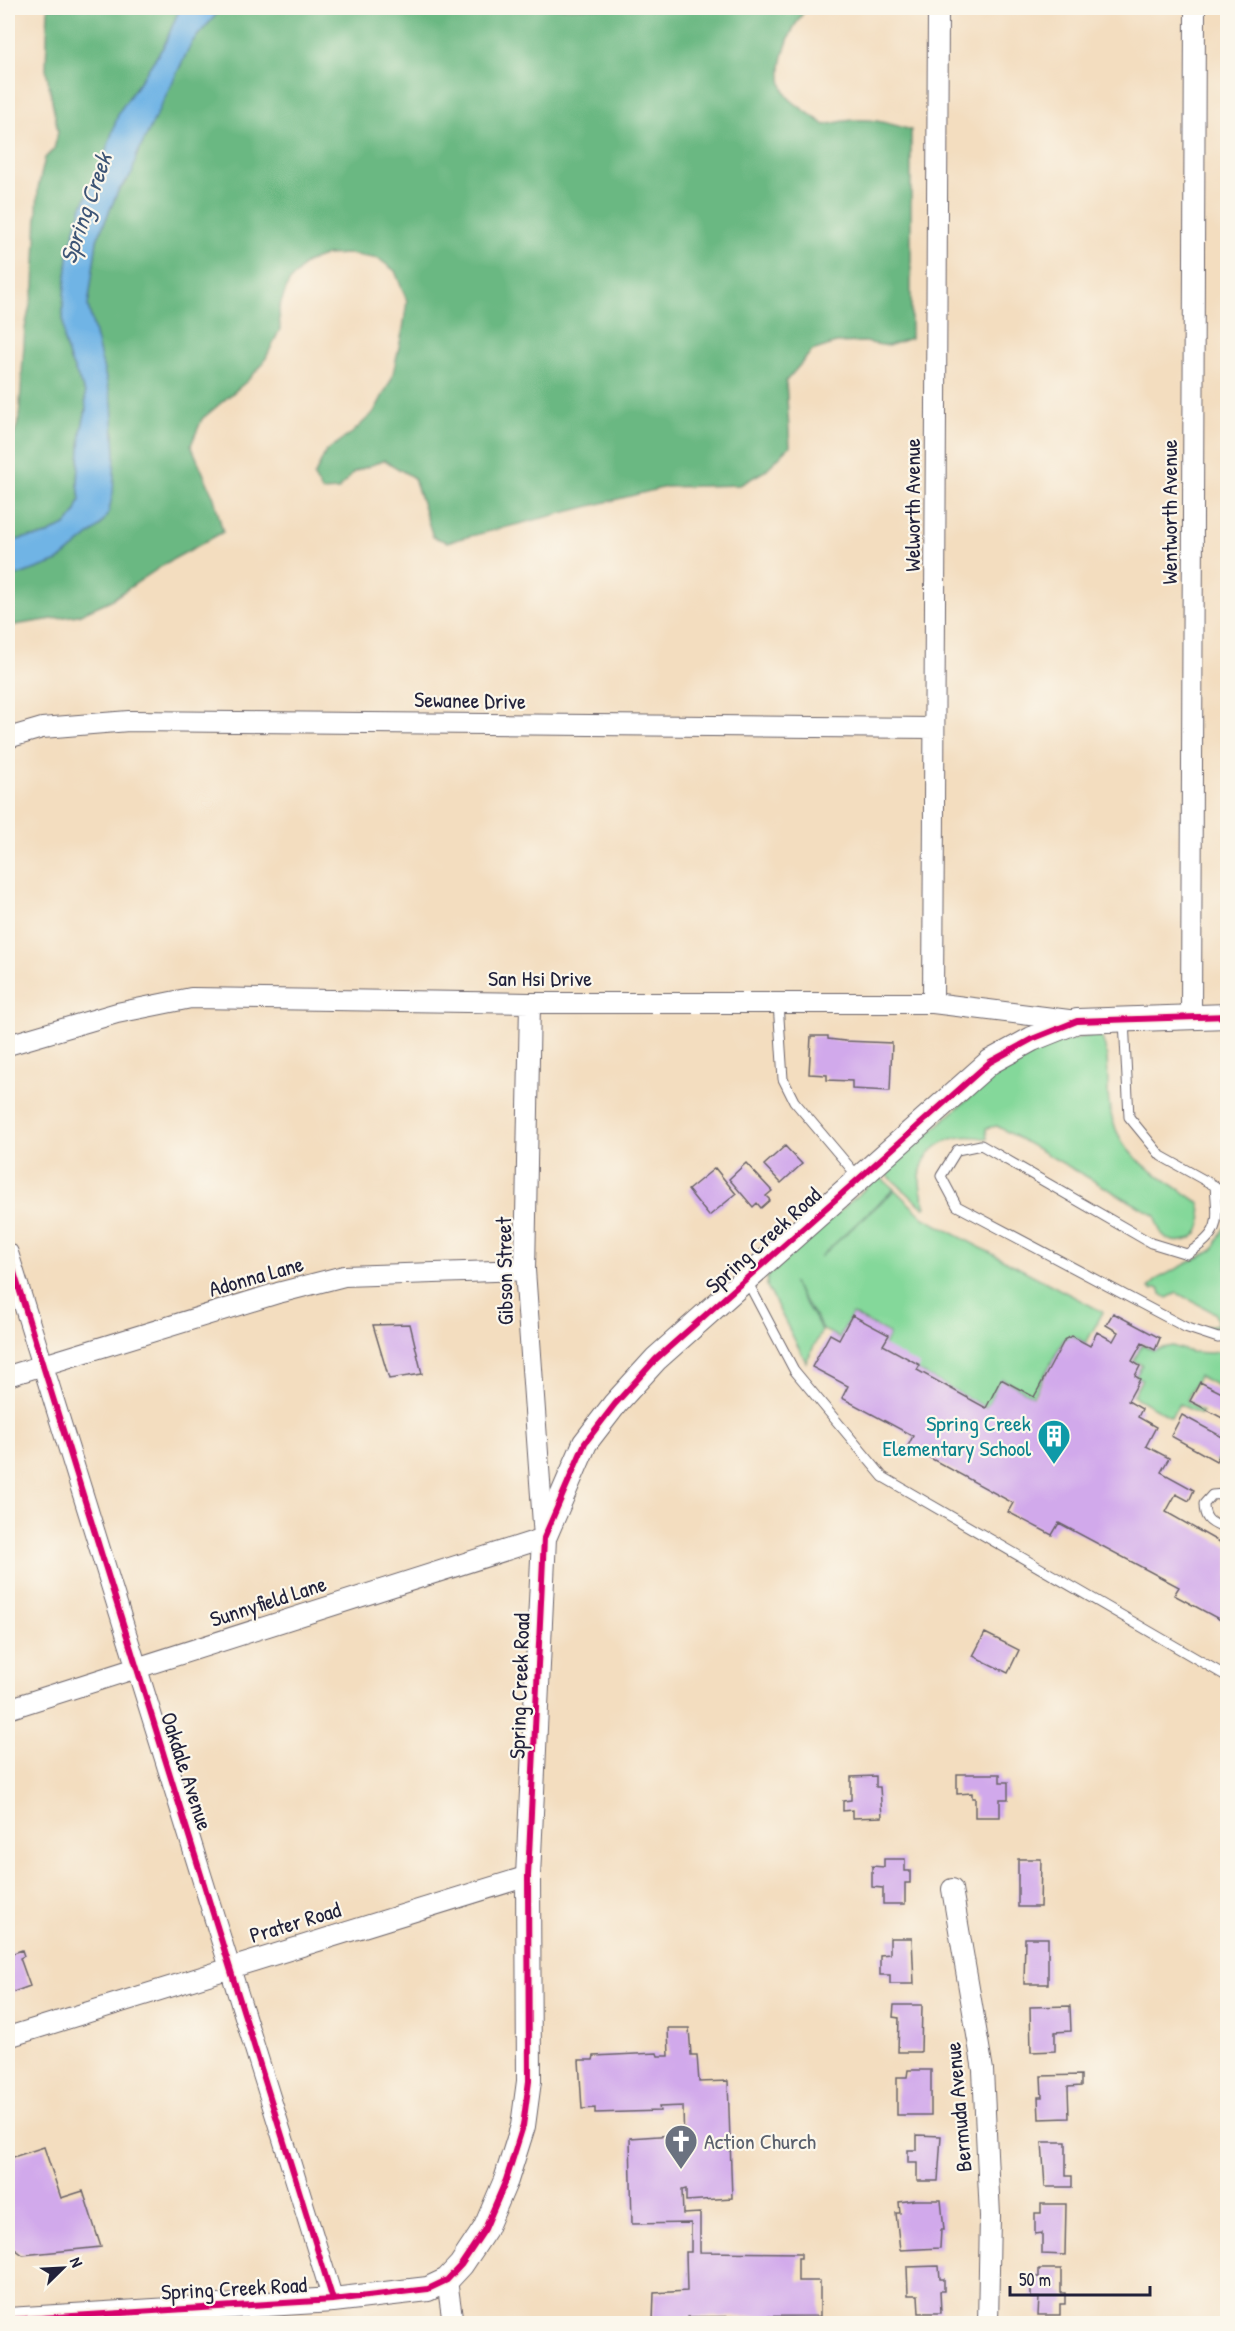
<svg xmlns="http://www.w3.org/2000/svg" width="1235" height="2331" font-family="'Patrick Hand',sans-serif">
<rect width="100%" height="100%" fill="#fbf7ec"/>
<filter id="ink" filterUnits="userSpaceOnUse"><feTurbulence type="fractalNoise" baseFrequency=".0167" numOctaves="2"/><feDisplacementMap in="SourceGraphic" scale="12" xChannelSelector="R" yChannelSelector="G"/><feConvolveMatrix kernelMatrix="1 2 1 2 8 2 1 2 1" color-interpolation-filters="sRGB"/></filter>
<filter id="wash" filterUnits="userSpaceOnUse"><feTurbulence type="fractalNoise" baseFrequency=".008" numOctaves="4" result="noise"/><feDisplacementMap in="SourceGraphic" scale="24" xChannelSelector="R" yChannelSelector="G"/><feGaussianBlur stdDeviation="1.35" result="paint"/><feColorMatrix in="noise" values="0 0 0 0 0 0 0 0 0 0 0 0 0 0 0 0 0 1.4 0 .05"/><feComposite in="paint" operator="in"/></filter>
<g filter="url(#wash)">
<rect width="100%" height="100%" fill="#f3ddbf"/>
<path fill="#84d89a" stroke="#537d6a" stroke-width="1.5" d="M1100,1034C1110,1053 1107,1073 1108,1093C1112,1159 1155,1170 1199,1203C1203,1216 1204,1229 1192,1238C1172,1247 1158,1238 1156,1216L997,1126L986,1128L987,1139C961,1132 929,1140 921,1170C918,1183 922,1195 926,1207L924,1208L884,1172L992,1078L1021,1058L1057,1042Z
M879,1176L894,1189L820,1257L895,1190L924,1218L1103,1312L1086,1343L1073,1336L1064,1339L1033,1396L1002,1379L986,1408L917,1370L884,1346L889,1334L852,1314L839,1338L824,1330L792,1282L822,1330L806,1362L767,1286V1277Z
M1224,1228H1227V1324L1208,1329L1207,1326L1218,1324L1215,1313L1177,1293L1167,1298L1161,1294L1160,1289L1156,1288L1153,1290L1149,1288L1157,1279L1213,1250Z
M1142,1345L1153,1350L1172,1346L1191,1352L1210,1353L1227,1351V1391L1199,1376L1187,1400L1202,1412L1201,1415L1179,1404L1171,1417L1133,1396L1142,1379L1136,1376L1142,1365L1134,1361Z
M1227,1440V1467L1216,1461Z"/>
<path fill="#6bb882" stroke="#466d5e" stroke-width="1.5" d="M48,8H180L164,46L119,112L101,167L82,206L69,250L63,305L64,341L70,360L85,393L86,410L81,432L78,483L80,500L75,514L67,524L44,536L24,538L8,543V456L19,419L25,328L34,287L38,188L45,158L54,149L58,132L46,69Z
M222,8H807C790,28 770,73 788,97C796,106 815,117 825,125C860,116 877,119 911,130V338L888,346L864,342L836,343L812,351L786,381L790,446L765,471L740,485L666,487L447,542L433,537L414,478L384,460L354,472L338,490L322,491L314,477L326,451L352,433L374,412L392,378L403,329L407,301L395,271L379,259L349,254L326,255L306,263L289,282L279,308L280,329L263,364L247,381L202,419L191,445L214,498L223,532L168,562L111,600L78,615L8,626V579L58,561L99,527L108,514L115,455L112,403L88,306L97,240L118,191L126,183L136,157L192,42Z"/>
<path fill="#6fb4e5" stroke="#486b90" stroke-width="1.5" d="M180,8H222L192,42L136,157L132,174L118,191L97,240L88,306L112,403L115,455L113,493L108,514L99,527L58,561L8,579V543L24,538L44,536L67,524L75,514L80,500L78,483L81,432L86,410L85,393L70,360L64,341L63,305L69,250L82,206L101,167L119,112L164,46Z"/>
<g id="blocks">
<path fill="#d1a9eb" d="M811,1036H828V1039L845,1041L892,1043L890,1091L852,1089V1081L827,1080V1075L809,1074Z
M785,1146L802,1164L781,1183L764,1165Z
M746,1163L772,1191L766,1196L770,1200L761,1208L757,1203L753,1207L729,1179Z
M715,1168L736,1194L709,1216L688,1190Z
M1113,1313L1160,1338L1155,1350L1142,1343L1132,1361L1140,1366L1135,1376L1140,1379L1128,1401L1142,1409L1138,1417L1156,1427L1146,1446L1169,1458L1161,1472L1194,1490L1189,1501L1176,1494L1166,1512L1228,1547V1624L1174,1595L1179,1587L1059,1523L1052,1535L1008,1512L1013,1503L908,1446L913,1436L842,1398L848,1386L812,1367L830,1334L839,1339L852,1315L889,1335L883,1345L920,1365L917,1370L986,1408L1001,1379L1034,1397L1065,1339L1072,1336L1090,1346L1097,1332L1113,1341L1118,1332L1106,1325Z
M410,1324L422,1374L389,1379L373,1325Z
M1200,1382L1228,1396V1421L1190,1401Z
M1182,1415L1228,1440L1216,1461L1171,1436Z
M985,1633L1019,1650L1008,1673L973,1656Z
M957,1774H1000V1782H1008V1799H1000V1817H975V1798H972V1793L957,1794Z
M876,1776V1787H880L882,1817L852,1818V1810L843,1811V1801L851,1800V1777Z
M884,1859H905V1871H910V1883H905V1904H883V1888L872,1887V1866L884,1867Z
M1018,1859H1041L1040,1907H1018Z
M890,1938H912L914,1984H890V1975H880V1955L890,1954Z
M1025,1938H1048V1984H1024Z
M22,1950L24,1956L20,1958L30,1986L8,1994V1955Z
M894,2005H922L921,2052H898L899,2018L893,2017Z
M1070,2006L1071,2031L1055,2032V2051L1031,2052L1030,2007Z
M668,2028H689L691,2055H697L699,2082L728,2081L732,2198L686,2201V2189L682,2190L683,2214L700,2213V2252L801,2253V2258H798V2281H820V2316L688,2317V2323L653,2322L654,2293L687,2291L686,2252H691V2223L632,2224L630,2138L673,2135L674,2151L684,2150L683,2106L659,2107L660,2111L595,2113V2108L582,2109L579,2060H593L594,2056L657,2053L658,2056H669Z
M908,2070H931V2115H897V2077H907Z
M1081,2075V2086L1068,2087L1069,2118L1039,2119L1038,2097H1042L1041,2076Z
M917,2135L941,2136L938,2181H917V2163H908V2150H917Z
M1042,2142H1066V2176H1072V2187H1045Z
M44,2147L61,2198L83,2191L101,2247L23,2255L8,2244V2166L13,2157Z
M915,2200H941L944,2230H941L940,2248L900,2250L896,2213H900L899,2202Z
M1041,2204H1066L1065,2255L1042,2254V2233L1035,2234V2213H1041Z
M939,2266L940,2279H944V2291H940L941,2313H919L918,2295H908L907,2267Z
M1039,2269H1061V2293H1065V2304H1060V2315H1038L1039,2298H1031V2277H1039Z"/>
</g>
</g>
<g filter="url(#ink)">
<use href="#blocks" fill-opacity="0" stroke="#6b6369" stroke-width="1.5"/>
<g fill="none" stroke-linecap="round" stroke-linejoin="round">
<defs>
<path id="service" d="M778,1003L783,1079L794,1101L859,1178
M1124,1020L1129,1117L1161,1156L1215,1186L1228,1200
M1215,1186C1218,1225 1221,1232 1187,1254L1151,1243L981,1145L957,1150L941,1176L957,1206L1185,1327L1218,1338L1228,1337
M746,1279L794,1370L883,1477L1228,1677
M1228,1497L1224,1494L1212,1495L1204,1504C1204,1518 1209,1522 1221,1527L1228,1524"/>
<path id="minor" d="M8,738L42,728L129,721L934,728
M933,1003L938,8
M1191,1017L1195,8
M8,1045L117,1013L191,998L530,1003H933L1077,1021
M8,1253L333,2300
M8,1376L278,1293L344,1276L525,1270
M8,1709L544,1538L525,1270L530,1003
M952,1889L983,2070L990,2216L988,2324
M8,2037L528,1876
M447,2280L453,2324"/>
<path id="tertiary" d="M8,2320L333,2300L428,2289L447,2280L461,2265L485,2229L506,2180L523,2126L529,2081L528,1876L544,1538L585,1443L615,1404L656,1359L990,1062L1032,1039L1077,1021L1228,1016"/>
</defs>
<use href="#service" stroke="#6b6369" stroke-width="11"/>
<use href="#minor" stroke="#6b6369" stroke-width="22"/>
<use href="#tertiary" stroke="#6b6369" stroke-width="26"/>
<use href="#service" stroke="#fff" stroke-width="9"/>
<use href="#minor" stroke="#fff" stroke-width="20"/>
<use href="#tertiary" stroke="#fff" stroke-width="24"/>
<defs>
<path id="cycleway" d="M8,1253L333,2300
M8,2320L333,2300L428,2289L447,2280L461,2265L485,2229L506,2180L523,2126L529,2081L528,1876L544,1538L585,1443L615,1404L656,1359L990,1062L1032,1039L1077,1021L1228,1016"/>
</defs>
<use href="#cycleway" stroke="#fbf7ec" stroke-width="10"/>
<use href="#cycleway" stroke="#d6006c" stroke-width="6"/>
</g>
</g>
<defs>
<symbol id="building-pin" viewBox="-11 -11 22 30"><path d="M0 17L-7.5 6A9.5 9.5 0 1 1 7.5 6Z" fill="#0f9aa8" stroke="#fbf7ec"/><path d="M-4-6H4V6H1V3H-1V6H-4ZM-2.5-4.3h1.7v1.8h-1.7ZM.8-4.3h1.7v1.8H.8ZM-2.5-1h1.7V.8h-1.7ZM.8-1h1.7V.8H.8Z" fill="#fff"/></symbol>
<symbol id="church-pin" viewBox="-11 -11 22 30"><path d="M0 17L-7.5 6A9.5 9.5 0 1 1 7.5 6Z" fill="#6b7280" stroke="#fbf7ec"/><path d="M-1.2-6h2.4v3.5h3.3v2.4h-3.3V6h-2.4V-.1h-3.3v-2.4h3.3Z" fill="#fff"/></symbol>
</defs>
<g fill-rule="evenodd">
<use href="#building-pin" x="1035" y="1417" width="38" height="52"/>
<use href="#church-pin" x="662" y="2122" width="38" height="52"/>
</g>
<g text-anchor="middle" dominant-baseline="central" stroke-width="4.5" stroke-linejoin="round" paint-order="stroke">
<g font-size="22" fill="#22223b" stroke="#fbf7ec">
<text transform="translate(912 505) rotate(-90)">Welworth Avenue</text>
<text transform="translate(1169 512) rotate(-90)">Wentworth Avenue</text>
<text transform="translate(470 700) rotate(1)">Sewanee Drive</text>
<text x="540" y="978">San Hsi Drive</text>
<text transform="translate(763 1240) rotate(-42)">Spring Creek Road</text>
<text transform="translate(504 1271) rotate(-91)">Gibson Street</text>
<text transform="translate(256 1276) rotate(-16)">Adonna Lane</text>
<text transform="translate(268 1601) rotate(-18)">Sunnyfield Lane</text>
<text transform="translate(519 1686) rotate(-88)">Spring Creek Road</text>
<text transform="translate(187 1771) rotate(72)">Oakdale Avenue</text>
<text transform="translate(295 1922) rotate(-17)">Prater Road</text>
<text transform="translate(958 2107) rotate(-95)">Bermuda Avenue</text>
<text transform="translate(234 2288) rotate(-3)">Spring Creek Road</text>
</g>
<g font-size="22" fill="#0d838f" stroke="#fbf7ec" text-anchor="end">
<text x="1031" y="1423">Spring Creek<tspan x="1031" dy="25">Elementary School</tspan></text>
</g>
<g font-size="22" fill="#5b616d" stroke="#fbf7ec" text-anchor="start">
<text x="704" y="2141">Action Church</text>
</g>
<g font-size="24" font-style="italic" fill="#3d5576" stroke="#fbf7ec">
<text transform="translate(85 208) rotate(-71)">Spring Creek</text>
</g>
</g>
<rect width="1235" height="2331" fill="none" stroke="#fbf7ec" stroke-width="30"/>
<g transform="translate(63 2268) rotate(66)" stroke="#fbf7ec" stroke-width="4.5" paint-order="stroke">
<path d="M0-4.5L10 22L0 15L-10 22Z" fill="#22223b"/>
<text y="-9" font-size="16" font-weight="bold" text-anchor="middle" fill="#22223b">N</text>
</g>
<path d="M1010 2286v9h140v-9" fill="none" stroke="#22223b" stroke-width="3"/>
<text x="1019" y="2286" font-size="18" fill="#22223b" stroke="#fbf7ec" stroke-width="4.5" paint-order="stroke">50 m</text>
</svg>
